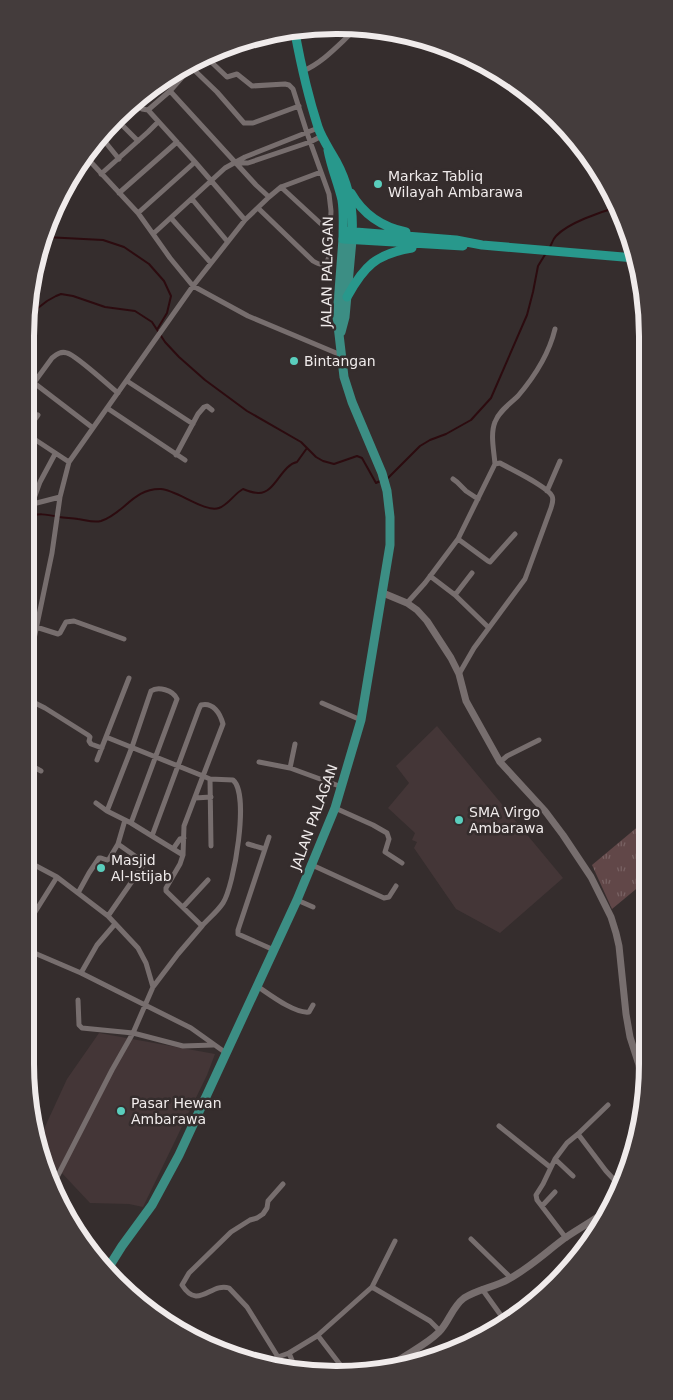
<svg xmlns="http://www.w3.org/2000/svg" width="673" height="1400" font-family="'DejaVu Sans',sans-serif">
<defs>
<pattern id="grass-tufts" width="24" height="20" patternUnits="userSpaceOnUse" patternTransform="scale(1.25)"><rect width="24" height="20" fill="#614748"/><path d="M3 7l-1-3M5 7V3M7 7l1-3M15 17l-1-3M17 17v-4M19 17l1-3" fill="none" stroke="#786263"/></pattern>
</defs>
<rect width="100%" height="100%" fill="#352d2d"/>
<path fill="#443637" d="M437,726L563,878L500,933L456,909L414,848L417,842L412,840L415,833L388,808L409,783L396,766Z
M99,1033L215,1054L207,1075L143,1207L129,1204L90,1203L59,1170L41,1162L38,1142L67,1079Z"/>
<path fill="url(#grass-tufts)" d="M647,819V880L612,909L592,865Z"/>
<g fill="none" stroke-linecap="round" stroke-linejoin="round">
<path stroke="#2c0b0f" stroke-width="2" d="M45,237L103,240L124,247L149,264L164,281L171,296L167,313L158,328
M550,247C552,243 553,239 556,236C568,223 600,212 618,207
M29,315L47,301L56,296L61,294L73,296L105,307L135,311L152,322L165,342L179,357L205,380L247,411L301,442L316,457L323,461L334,464L357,456L362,458L376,483L380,481
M387,479L420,446L430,440L446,434L471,420L491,398L527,315L533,292L538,266L546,253
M25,517C39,513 45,514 59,517C65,518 72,518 78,519C86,520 93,523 101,521C124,514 133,488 161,489C177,490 205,513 219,508C228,505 234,494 243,489C248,491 253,493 258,493C275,494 281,465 297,462L307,448"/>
<path stroke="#776e6e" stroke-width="5" d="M206,57L227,77L237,74L252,86L285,84L289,85L293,89L307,133L329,194L331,211L329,256C327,266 321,266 313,261L258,208
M191,67L217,92L244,123H253L299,106
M303,71C324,62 339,44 356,29
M170,91L256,185L269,197
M135,104L142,109L148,110L170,91L192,66
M148,110L195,162L245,220
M115,118L138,141
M102,138L119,159
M88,159L138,213L153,234L225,168L245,157L318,128
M236,163H248L310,142L322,136
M101,174L148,132L158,122
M281,187L320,223L330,230
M119,193L177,142
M192,199L227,241
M138,213L195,162
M171,218L211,263
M153,234L170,258L193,286L245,220L269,197L281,187L321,172
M25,376L93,428
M127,381L193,424
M25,395L52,358C57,354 61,351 67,353C76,355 108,385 118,393
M107,408L185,460
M25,433L69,462
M25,433L38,415
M176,455L198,414L204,407L207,406L212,410
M495,464C494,451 490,434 495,422C499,411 510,404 518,396C535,376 549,354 555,329
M453,479L457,482L466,491L478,499
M547,491L560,461
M32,504L40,482L55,454
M25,506L60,497
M458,539L488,561L490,562L515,534
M430,576L455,595L488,627
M455,595L472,573
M407,603L425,583L458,539L495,464L500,463C510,469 547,486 552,496C554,500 552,504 551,508L525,579L474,648L459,674
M36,627L58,634L60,633L66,622L74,621L124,639
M25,682L52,553L60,497L69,462L193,286L248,316L341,355
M25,698L45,708L88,735L90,737L89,741L91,744L102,748
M322,703L361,720
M97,760L129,678
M25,762L41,771
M259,762L290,768L342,787
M500,762L507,756L539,740
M290,768L295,744
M195,798L211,797
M96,803L107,811
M335,808L373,825L387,833L389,839L385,852L402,863
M131,823L107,811L132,747L151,691C158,686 173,690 177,699L131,823L152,836
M269,837L238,930V934L274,950
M248,844L265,849
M173,849L180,839L184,838
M183,855L152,836L199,709L201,705C213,702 220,713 223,724L203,776L210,779L211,846
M25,860L57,877
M312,865L384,898L389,897L396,886
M78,893L89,873L99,858H101L107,860L109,859L118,844L125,820
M297,900L313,907
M183,907L208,880
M108,916L144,864L142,861L118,844
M202,926C208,919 217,912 223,903C234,886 250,794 233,780L210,779
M25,928L57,877L108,916L138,948L146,963L153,987
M25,949L81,973L191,1028L226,1053
M81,973L97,945L115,924
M257,986C269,994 295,1014 309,1012L313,1005
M78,1000L79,1025L82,1028L133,1033L183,1046L213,1045
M499,1126L550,1167
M578,1134L606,1171L621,1187
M555,1159L573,1176
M53,1185L112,1070L133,1033L153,987L178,954L202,926L166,891V888L180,864L183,855L184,826L203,776L106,737
M542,1206L555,1192
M566,1238L537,1200L536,1195L543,1184L555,1159L567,1143L578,1134L608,1105
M471,1239L511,1278
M372,1287L430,1321L440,1331
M482,1289L505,1321
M317,1336L372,1287L395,1241
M203,1339L208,1340L211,1342
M289,1353L296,1370
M278,1357L247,1307L229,1288C211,1282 198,1311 182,1285L189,1273L231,1232L250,1220L257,1218L263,1214L267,1208L268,1201L283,1184
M267,1365L278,1357L289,1353L317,1336L319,1337L345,1371
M375,1372L388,1367L392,1368"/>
<path stroke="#776e6e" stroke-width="7" d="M383,593L407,603L417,610L427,621L451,658L459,674L466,701L500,762L545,811L563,835L591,877L611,917L616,933L619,946L626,1014L630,1037L639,1065L643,1087
M392,1368L396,1362C410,1352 427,1344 439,1332C449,1322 452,1307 464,1298C478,1289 495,1287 509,1279C529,1268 546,1252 565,1238C578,1229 593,1221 606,1211"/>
<path stroke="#3c8e84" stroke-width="9" d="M341,332L345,317L352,240
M107,1270L122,1246L152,1205L179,1155L297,900L335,808L361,720L390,545V517L387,491L382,473L352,402L344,377L337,317L343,239"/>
<path stroke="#28988c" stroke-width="9" d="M295,33C301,65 308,96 318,127C322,139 330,150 336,161C349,185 354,208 352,235
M328,150C331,167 338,183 342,200C344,213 343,226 343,239L463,246
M351,193C363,214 382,227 406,232
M343,231L456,240L482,245L635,258
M347,297C364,266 376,254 412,248"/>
</g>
<g fill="#5acebd" stroke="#352d2d" stroke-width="2">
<circle cx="378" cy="184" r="5"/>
<circle cx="294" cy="361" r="5"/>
<circle cx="459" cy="820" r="5"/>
<circle cx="101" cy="868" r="5"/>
<circle cx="121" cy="1111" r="5"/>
</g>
<g text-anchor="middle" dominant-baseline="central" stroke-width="5" stroke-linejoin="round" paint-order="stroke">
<g font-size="14" fill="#f0ebeb" stroke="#352d2d" text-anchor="start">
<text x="388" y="176">Markaz Tabliq<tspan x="388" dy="16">Wilayah Ambarawa</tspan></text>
<text x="304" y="361">Bintangan</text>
<text x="469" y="812">SMA Virgo<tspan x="469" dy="16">Ambarawa</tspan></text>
<text x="111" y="860">Masjid<tspan x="111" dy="16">Al-Istijab</tspan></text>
<text x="131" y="1103">Pasar Hewan<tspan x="131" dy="16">Ambarawa</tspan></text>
</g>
<g font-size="14" fill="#f0ebeb" stroke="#352d2d">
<text transform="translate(327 272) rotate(-89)">JALAN PALAGAN</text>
<text transform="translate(314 817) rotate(-70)">JALAN PALAGAN</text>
</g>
</g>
<path d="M0 0H673V1400H0ZM336 34H337A302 302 0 0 1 639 336V1064A302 302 0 0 1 337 1366H336A302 302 0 0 1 34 1064V336A302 302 0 0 1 336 34Z" fill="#443c3c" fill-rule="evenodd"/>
<path fill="none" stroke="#f0ebeb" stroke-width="6" d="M336 34H337A302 302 0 0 1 639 336V1064A302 302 0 0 1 337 1366H336A302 302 0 0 1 34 1064V336A302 302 0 0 1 336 34Z"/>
</svg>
